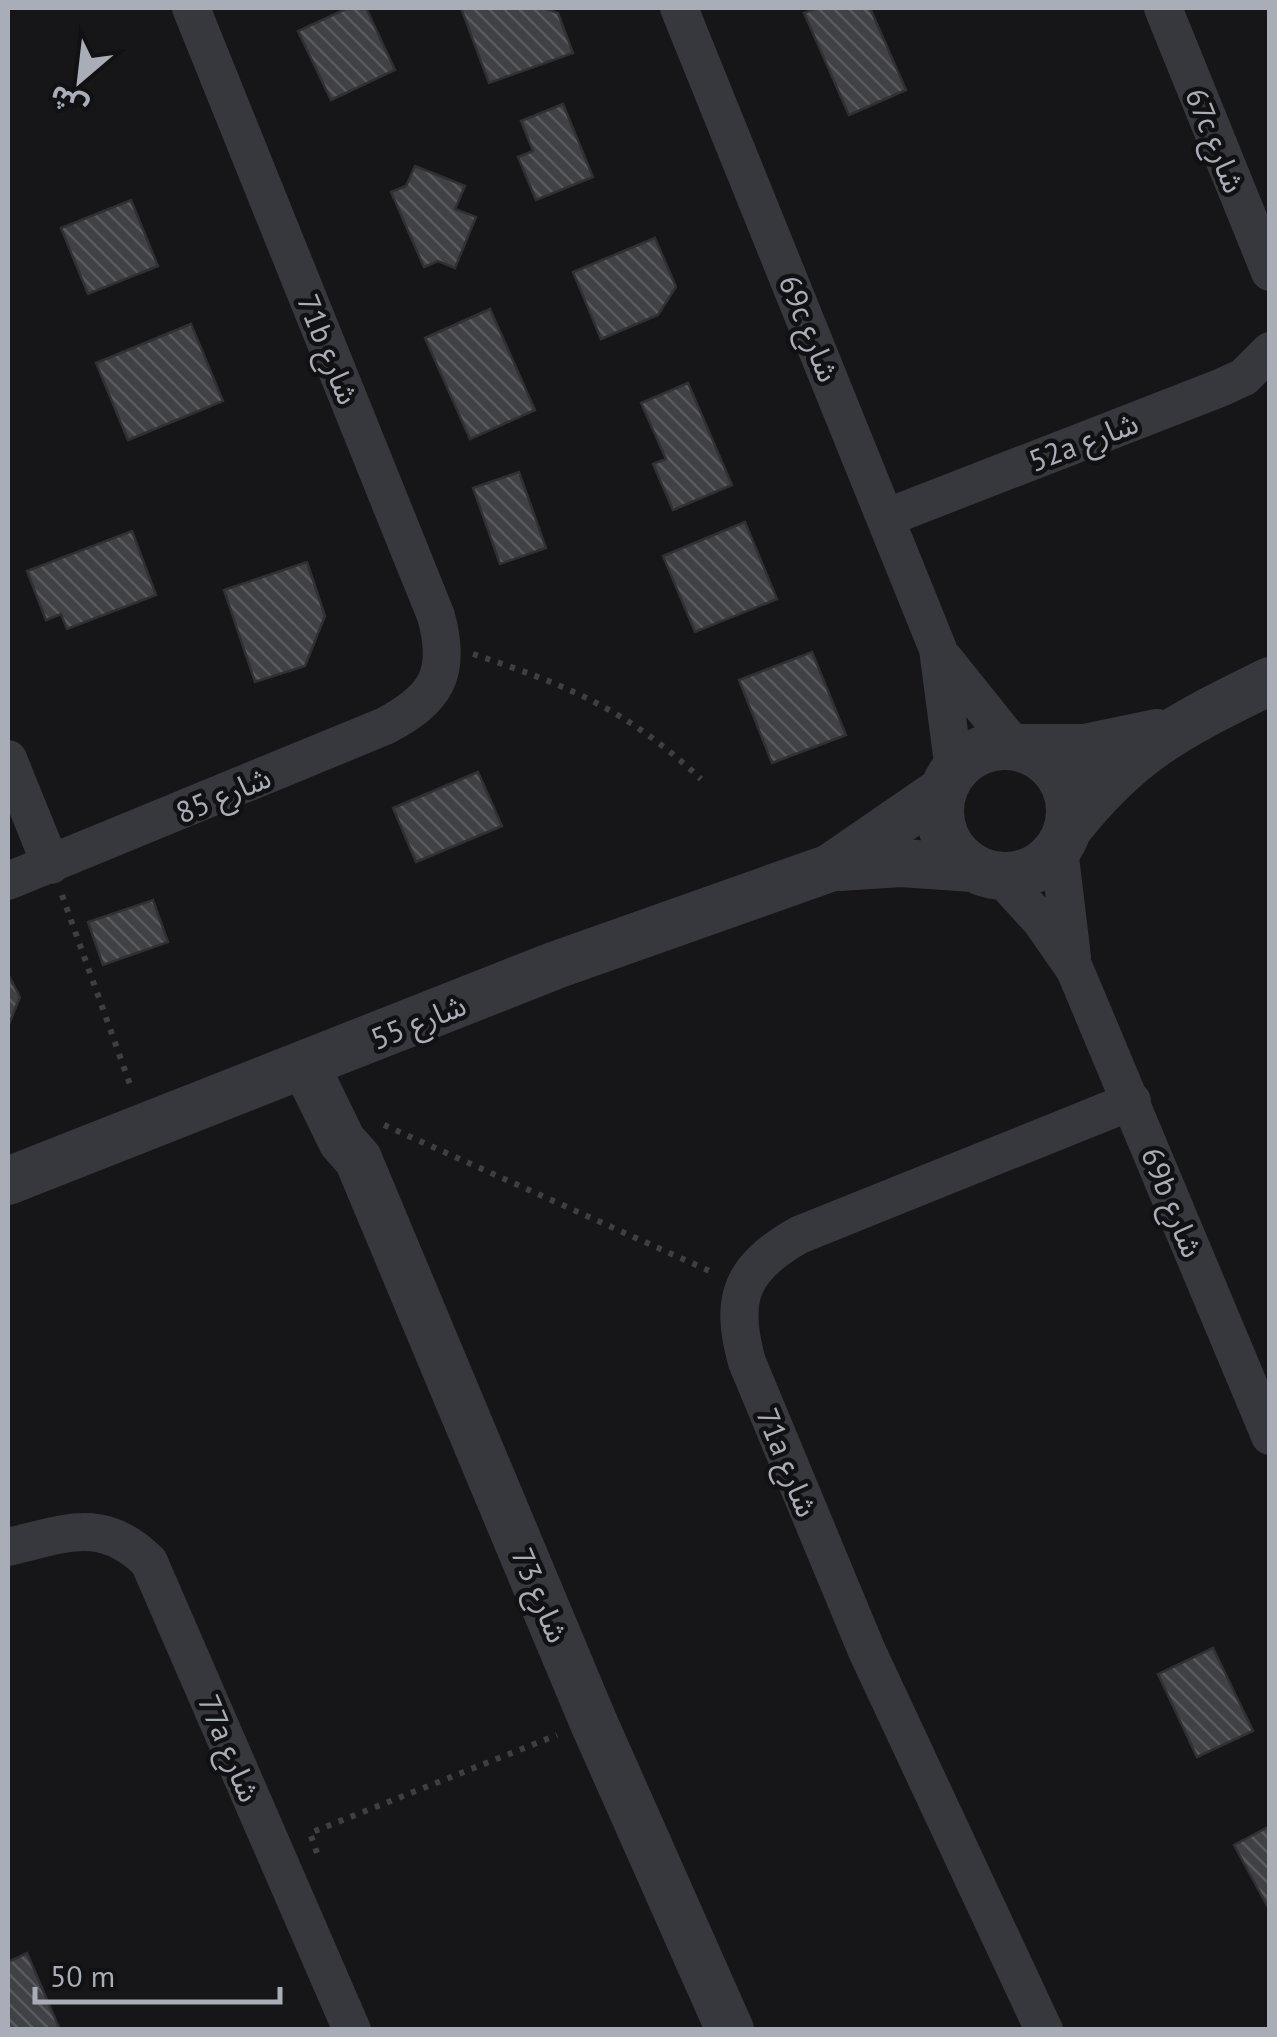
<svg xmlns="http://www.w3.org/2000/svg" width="1277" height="2037" font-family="'PT Sans','Noto Sans Arabic',sans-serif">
<defs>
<pattern id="building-back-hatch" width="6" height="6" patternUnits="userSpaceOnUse" patternTransform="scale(2.5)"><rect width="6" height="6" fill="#404145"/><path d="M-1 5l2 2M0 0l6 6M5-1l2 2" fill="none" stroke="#595a5e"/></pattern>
</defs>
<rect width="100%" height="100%" fill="#161618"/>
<path fill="url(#building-back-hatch)" stroke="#303034" stroke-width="2.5" d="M348,8H366L395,70L331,100L298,31Z
M461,8H543L558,13L573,53L489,83Z
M817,8H870L906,90L849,115L804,13Z
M563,104L593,177L536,200L518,157L533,151L521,121Z
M415,166L465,186L455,209L476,217L455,268L438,261L424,267L391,192L406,186Z
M131,200L158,266L88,294L61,228Z
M655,238L676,287L658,315L601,339L573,272Z
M490,309L535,410L470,439L425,338Z
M191,324L223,401L128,440L96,363Z
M688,383L732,485L673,510L653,464L666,459L641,403Z
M519,472L546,548L500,564L473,488Z
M745,522L777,599L695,632L663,556Z
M132,531L156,595L67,629L61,614L46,620L27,571Z
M307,562L325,616L305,666L255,682L224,590Z
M812,652L846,735L772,763L739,680Z
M478,772L502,826L416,862L393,808Z
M153,900L168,942L103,965L88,922Z
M8,974L20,997L8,1027Z
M1213,1648L1253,1731L1197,1757L1158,1674Z
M1270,1826V1911L1234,1845Z
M27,1953L60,2030H8V1962Z"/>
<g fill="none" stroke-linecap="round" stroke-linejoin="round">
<path stroke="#3d3f44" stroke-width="6" stroke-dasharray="5 8" stroke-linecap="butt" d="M473,654C569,686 626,709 701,779
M62,895L132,1090
M384,1125L714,1273
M317,1853L310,1833L557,1735"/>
<path stroke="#37383d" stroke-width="38" d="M679,8L938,649L954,770
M1163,8L1270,272
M888,517L1220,388L1244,377L1270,351
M944,659L1014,746
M8,759L51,865
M1059,849L1072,957
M1001,877L1041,921L1075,970L1270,1436
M8,881L385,726C436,699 452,674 436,616L191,8
M8,1547C65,1534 102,1515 149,1562L352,2030
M1044,2030L867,1651L747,1362C729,1298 741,1268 799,1235L1132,1101"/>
<path stroke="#37383d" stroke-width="48" d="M940 811a65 65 0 1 1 130 0a65 65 0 1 1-130 0Z
M1024,748H1085L1157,733
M1067,830C1131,748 1179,726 1270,681
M839,867L901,863L973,868
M306,1067L342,1141L358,1159L593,1721L730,2030
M8,1181L556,965L830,868L942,791"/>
</g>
<g text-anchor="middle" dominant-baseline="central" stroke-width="9" stroke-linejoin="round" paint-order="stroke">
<g font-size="30" fill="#a8adb8" stroke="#111113">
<text transform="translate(1216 140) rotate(68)">67c شارع</text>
<text transform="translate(810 328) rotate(68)">69c شارع</text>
<text transform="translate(329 349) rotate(68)">71b شارع</text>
<text transform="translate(1083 441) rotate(-21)">52a شارع</text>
<text transform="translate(223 794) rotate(-23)">شارع 85</text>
<text transform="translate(418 1021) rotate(-22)">شارع 55</text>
<text transform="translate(1173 1202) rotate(68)">69b شارع</text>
<text transform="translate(788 1462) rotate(68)">71a شارع</text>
<text transform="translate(541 1595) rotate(67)">شارع 73</text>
<text transform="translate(230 1748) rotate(67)">77a شارع</text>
</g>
</g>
<rect width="1277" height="2037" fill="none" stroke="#a8adb8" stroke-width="20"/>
<g transform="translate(80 80) rotate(208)" stroke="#111113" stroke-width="8" paint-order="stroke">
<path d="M0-8L18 38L0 25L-18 38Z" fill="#a8adb8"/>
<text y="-15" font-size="28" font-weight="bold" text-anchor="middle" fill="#a8adb8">ش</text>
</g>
<path d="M35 1987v15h245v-15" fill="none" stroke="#a8adb8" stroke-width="5"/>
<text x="50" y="1987" font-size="30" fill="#a8adb8" stroke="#111113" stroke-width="8" paint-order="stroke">50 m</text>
</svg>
